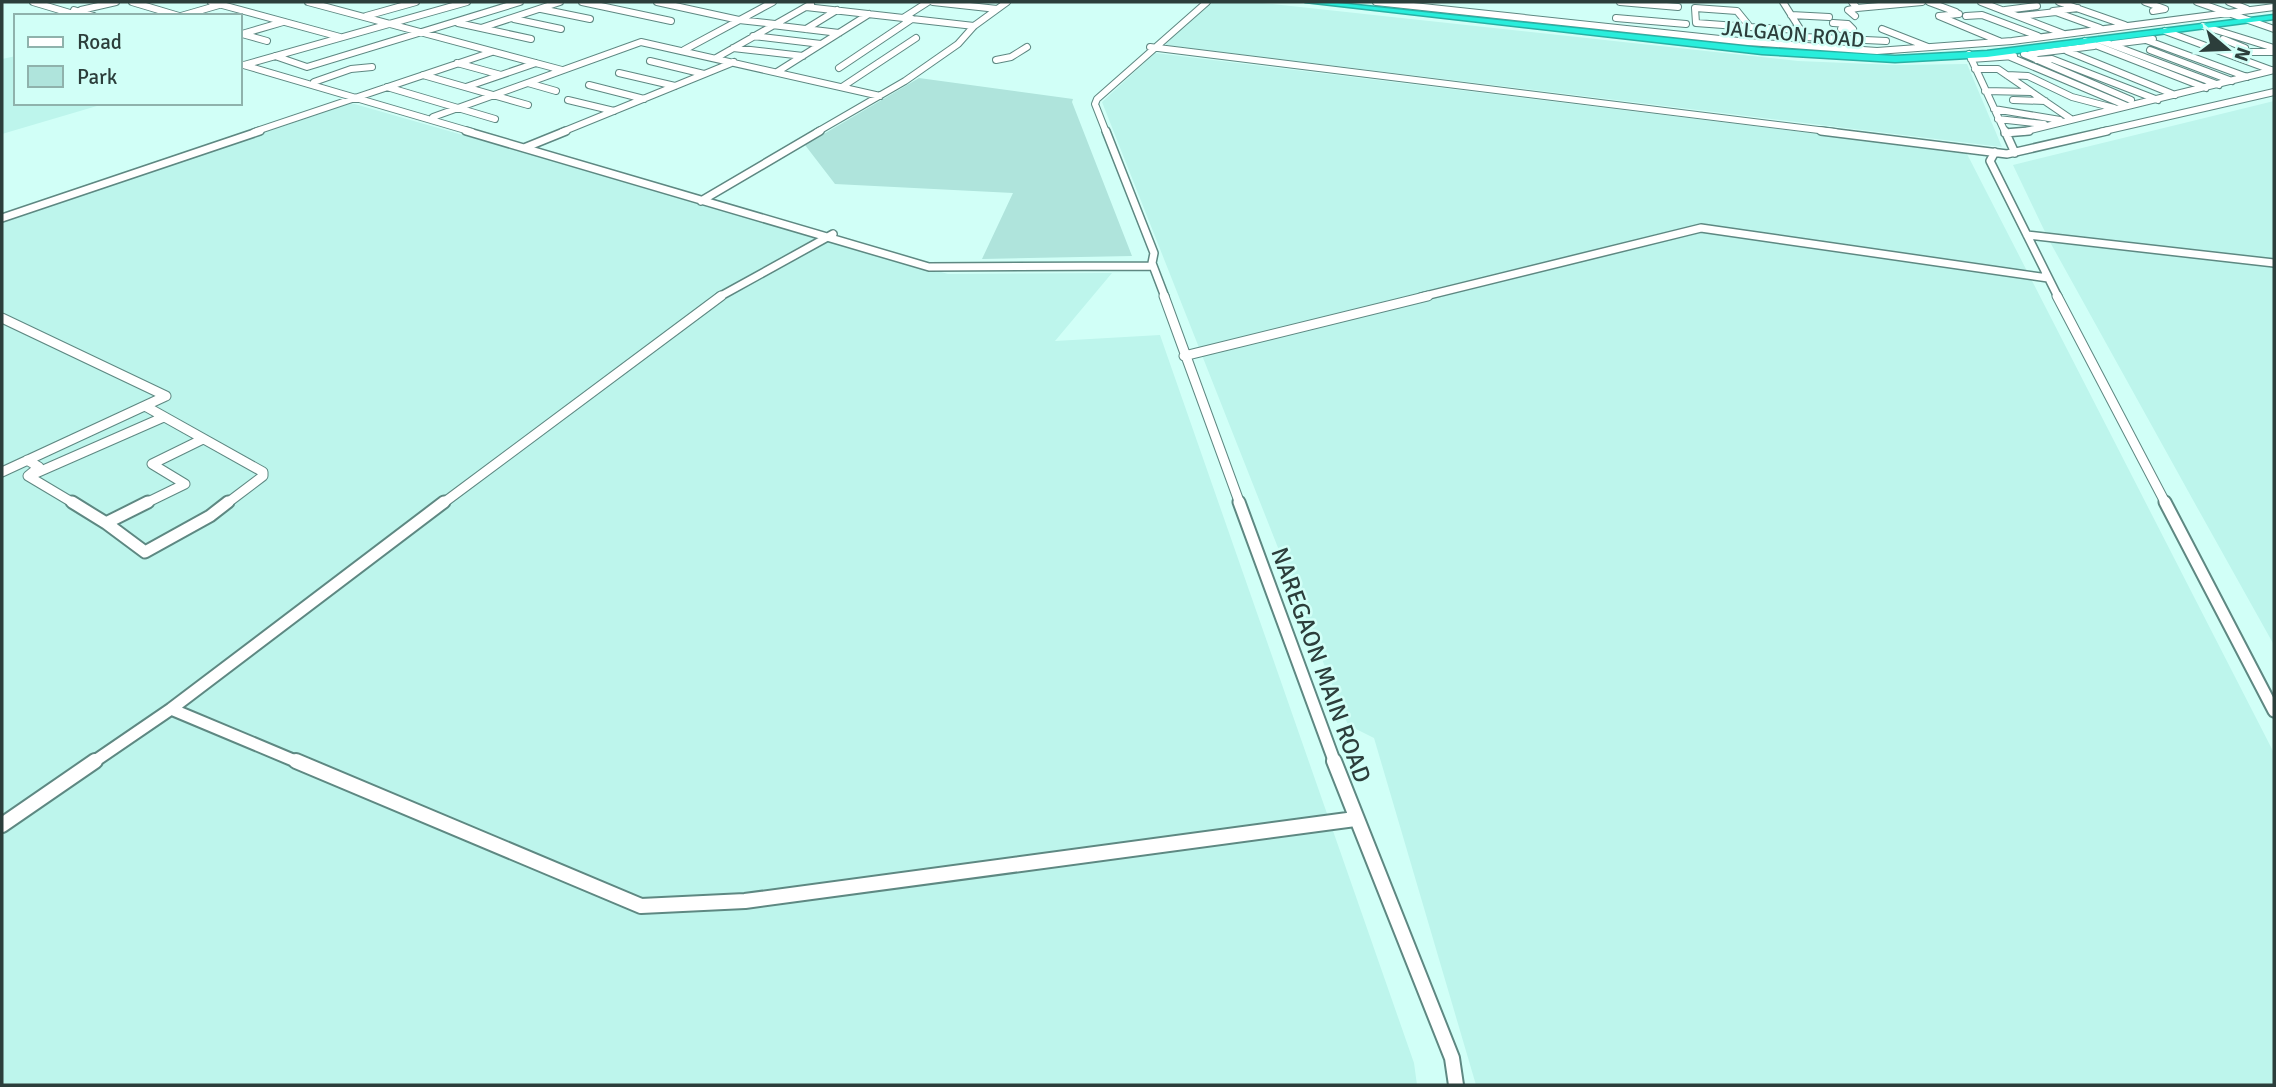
<svg xmlns="http://www.w3.org/2000/svg" width="2276" height="1087" font-family="Signika,sans-serif">
<rect width="100%" height="100%" fill="#d1fff7"/>
<path fill="#bdf5ec" d="M1213,2H1253L1798,61L1896,65L1967,64L2002,147L1164,45Z
M1155,53L1966,152L2274,753V1085H1476L1374,738L1348,725L1102,102Z
M16,56V103H107L2,134V59Z
M2274,101V260L2046,234L2013,165Z
M351,103L948,274L1112,273L1055,341L1160,335L1414,1063L1417,1085H2V223Z
M2050,242L2274,267V645L2198,509Z"/>
<path fill="#afe4dc" d="M919,78L1073,99L1072,102L1132,256L982,259L1013,193L835,184L805,145Z"/>
<g fill="none" stroke-linecap="round" stroke-linejoin="round">
<defs>
<path id="minor-far4" d="M33,2L80,16
M132,2L179,16
M211,2L340,37
M308,2L562,70
M582,2L671,21
M657,2L739,20L775,24
M933,2L997,9
M1376,2L1748,42L1877,51L2012,41L2274,7
M1620,2L1678,7
M1783,2L1802,32
M1852,2L1857,8L1848,10L1855,16
M1929,2L1956,12
M1981,2L2064,34
M2059,2L2125,25
M2145,2L2165,9L2153,11
M2197,2L2274,29
M2229,2L2247,9
M806,7L974,26
M1695,8L1737,11L1750,27L1696,23Z
M1857,8L1922,2
M2078,8L2053,11L2100,28
M541,9L590,19
M74,10L94,16
M81,10L116,2
M2005,10L2037,6
M1959,14L1939,16L1999,41
M1791,15L1829,17
M181,16L219,5
M366,16L416,2
M1966,16L1982,15L2038,36
M2020,16L2056,12
M903,18L928,2
M1616,18L1686,24
M514,19L561,29
M458,23L531,39
M1833,23L1848,24L1853,29H1841
M772,25L839,33
M2203,26L2274,48
M1750,27L1800,30
M481,28L560,2
M806,29L837,10
M1882,29L1928,47
M2165,31L2271,70
M242,34L283,22
M242,34L267,41
M753,36L821,44
M1804,37L1886,41
M2223,39L2245,48
M2099,40L2219,85
M2146,40L2247,77
M2085,41L2206,88
M2113,44L2153,39
M1150,47L1835,132
M733,48L803,56
M684,50L773,2
M2150,50L2232,81
M2067,51L2175,95
M2239,52H2274
M1969,54L2005,132
M2024,54L2131,100
M2030,54L2094,46
M275,56L307,67L520,2
M2008,56L2127,106
M716,58L811,4
M1971,59L2014,56
M996,60L1011,57L1027,47
M2037,60L2052,59L2158,100
M650,61L704,74
M457,63L501,75
M240,64L472,132
M244,65L467,2
M839,68L912,19
M1975,69H1998L2071,119
M777,72L869,14
M619,73L675,86
M423,75L528,105
M2007,75L2028,76L2072,97L2114,108
M314,82L351,69L372,67
M528,83L556,91
M589,85L644,99
M387,87L495,119
M466,87L536,63
M842,87L916,38
M1985,91L2031,92
M568,100L614,111
M2013,100L2045,101
M1994,109L2060,120
M433,117L641,42L880,96
M1998,119L2044,124
M254,132L492,52
M562,132L734,62
M817,132L905,81L958,44L974,26L1007,2
M1106,132L1095,104L1097,99L1207,2
M2022,132L2274,70
M2100,132L2274,92"/>
<path id="minor-far3" d="M466,131L929,267L1153,266
M1106,131L1154,253L1152,263L1165,297
M1821,131L2007,154L2107,131
M2005,131L2015,153
M2005,133L2029,131
M524,148L566,131
M1995,152L1990,161L2058,297
M701,201L820,131
M2,218L260,131
M2027,235L2274,263
M719,297L833,234
M1421,297L1701,228L2048,278"/>
<path id="minor-far2" d="M1164,296L1240,504
M2057,296L2166,504
M2,318L166,396
M1184,356L1428,296
M145,406L263,472V476L226,504
M27,460L39,467L28,476L75,504
M2,472L166,396
M34,474L164,417
M144,504L185,484L152,464L203,439
M442,504L721,296"/>
<path id="minor-far1" d="M72,502L106,523L145,552L210,516L228,502
M1239,502L1335,763
M2165,502L2274,711
M106,523L148,502
M171,709L300,763
M92,763L171,709L444,502"/>
<path id="minor" d="M296,761L641,906L745,901L1355,819
M1334,761L1452,1058L1456,1085
M2,825L95,761"/>
<path id="highway" d="M1305,2H1328L1762,48L1895,56L1987,51L2274,15V19L1987,57L1895,62L1762,54Z"/>
</defs>
<use href="#minor-far4" stroke="#5e8882" stroke-width="8"/>
<use href="#minor-far3" stroke="#5e8882" stroke-width="10"/>
<use href="#minor-far2" stroke="#5e8882" stroke-width="11"/>
<use href="#minor-far1" stroke="#5e8882" stroke-width="15"/>
<use href="#minor" stroke="#5e8882" stroke-width="18"/>
<use href="#highway" stroke="#29b0a4" stroke-width="3"/>
<use href="#minor-far4" stroke="#fff" stroke-width="6"/>
<use href="#minor-far3" stroke="#fff" stroke-width="7"/>
<use href="#minor-far2" stroke="#fff" stroke-width="9"/>
<use href="#minor-far1" stroke="#fff" stroke-width="11"/>
<use href="#minor" stroke="#fff" stroke-width="14"/>
<use href="#highway" fill="#28eedc" fill-rule="evenodd"/>
</g>
<g text-anchor="middle" dominant-baseline="central" stroke-width="5" stroke-linejoin="round" paint-order="stroke">
<g font-size="21" fill="#2c3e3b" stroke="#d1fff7">
<text transform="translate(1793 34) rotate(5)">JALGAON ROAD</text>
</g>
<g font-size="24" fill="#2c3e3b" stroke="#d1fff7">
<text transform="translate(1321 665) rotate(70)">NAREGAON MAIN ROAD</text>
</g>
</g>
<rect width="2276" height="1087" fill="none" stroke="#2c3e3b" stroke-width="7"/>
<rect x="14" y="14" width="228" height="91" fill="#d1fff7" stroke="#8fb2ac" stroke-width="2"/>
<rect x="28" y="37" width="35" height="10" fill="#ffffff" stroke="#8fb2ac" stroke-width="2"/>
<text x="77" y="49" font-size="21" fill="#2c3e3b">Road</text>
<rect x="28" y="66" width="35" height="21" fill="#afe4dc" stroke="#8fb2ac" stroke-width="2"/>
<text x="77" y="84" font-size="21" fill="#2c3e3b">Park</text>
<g transform="translate(2227 49) rotate(109)" stroke="#d1fff7" stroke-width="5" paint-order="stroke">
<path d="M0-5L12 26L0 18L-12 26Z" fill="#2c3e3b"/>
<text y="-10" font-size="19" font-weight="bold" text-anchor="middle" fill="#2c3e3b">N</text>
</g>
</svg>
